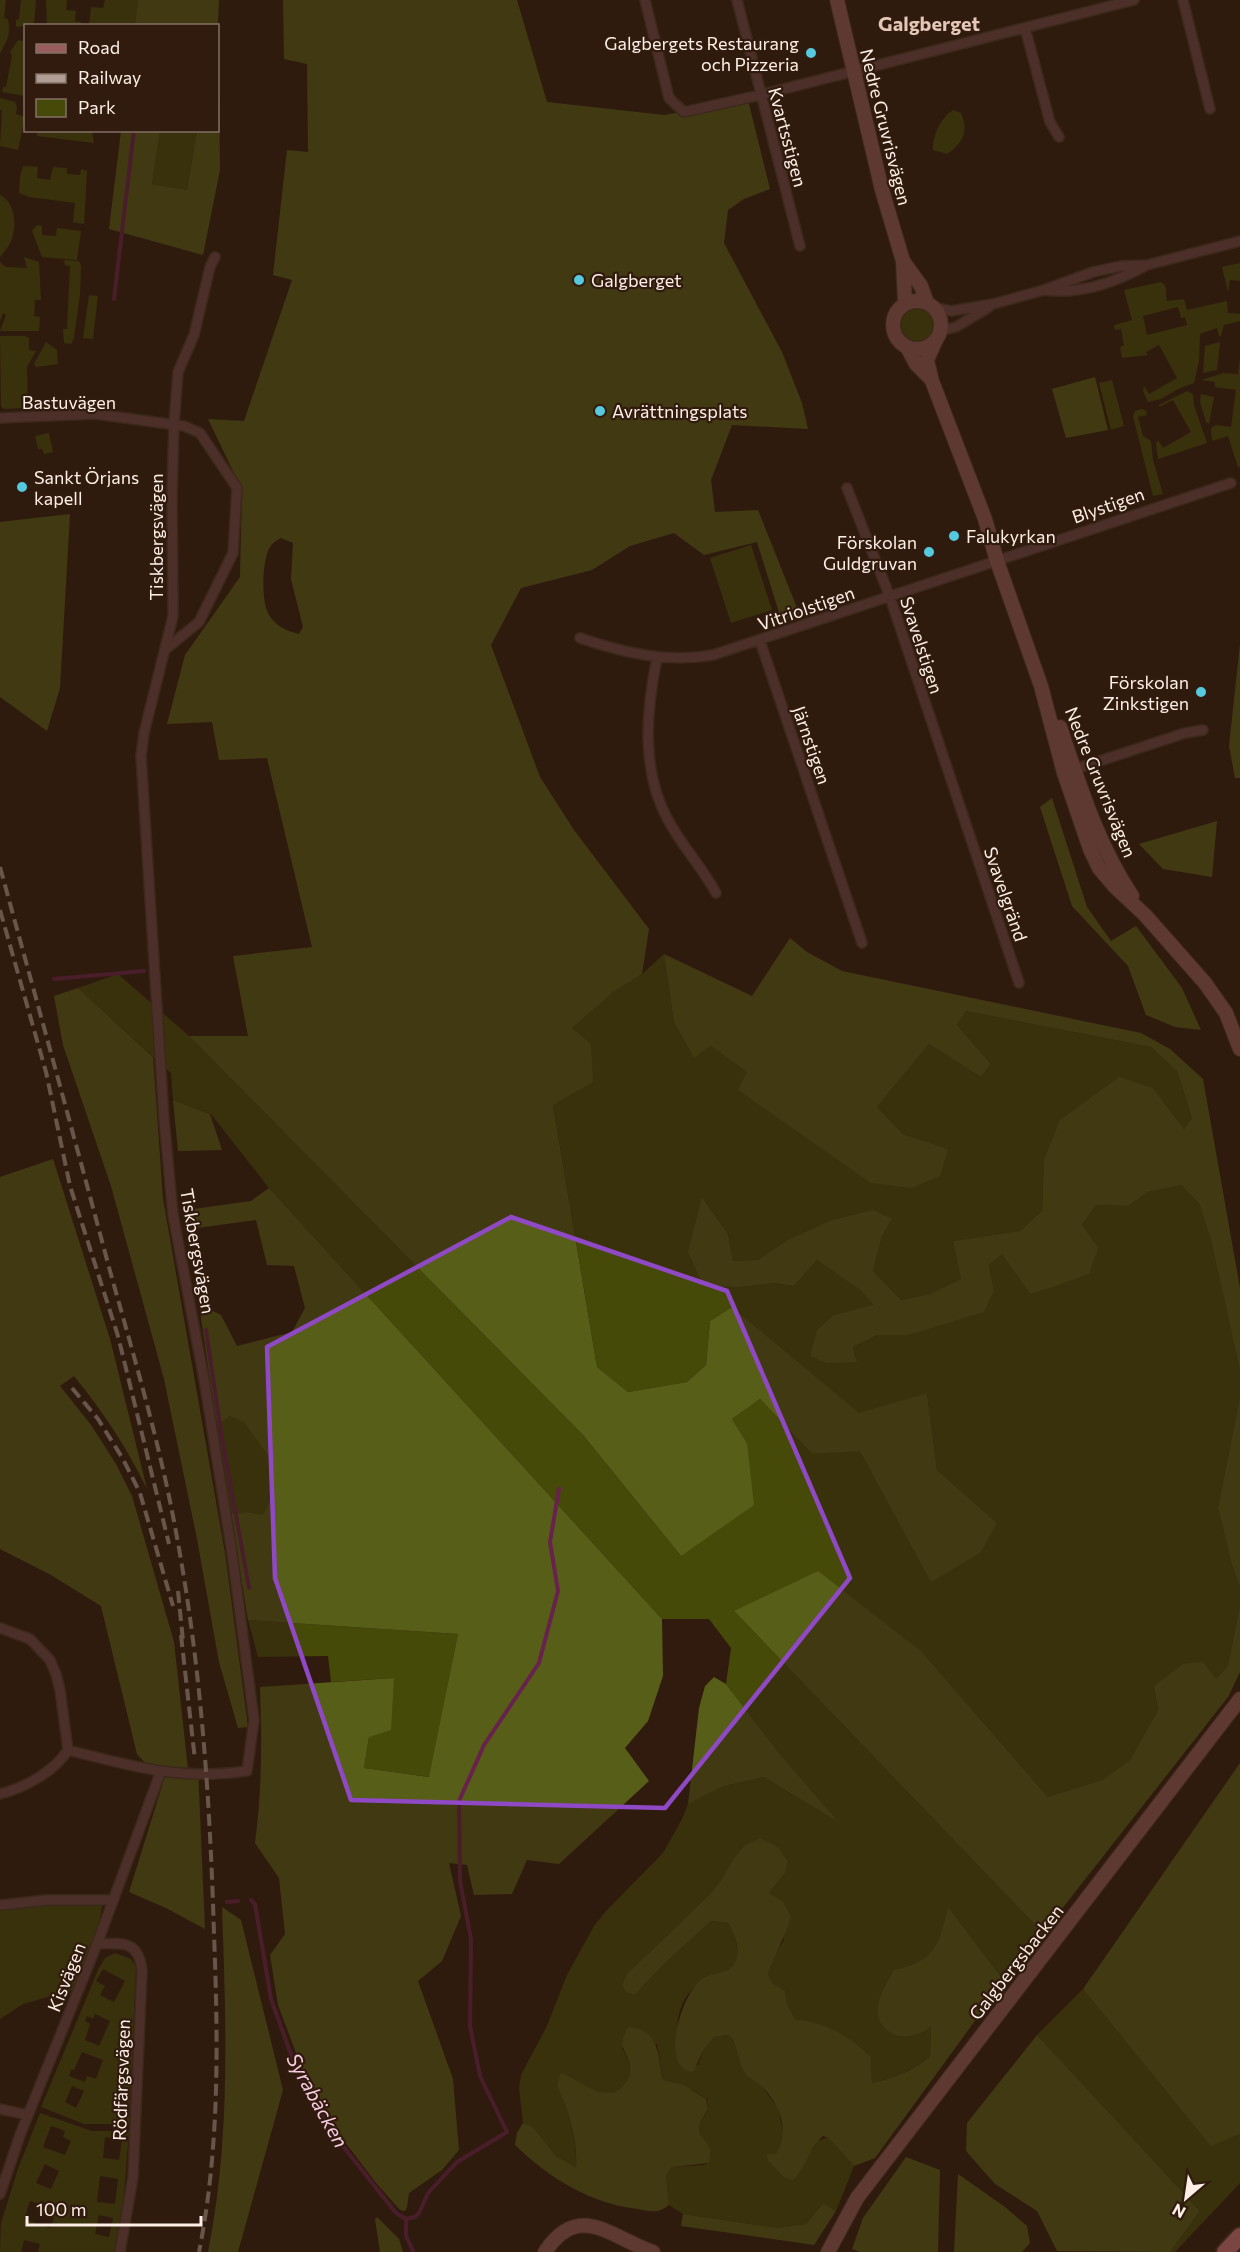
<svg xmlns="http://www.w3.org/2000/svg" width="1240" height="2252" font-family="Commissioner,sans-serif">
<rect width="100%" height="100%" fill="#301b0e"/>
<path fill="#454a09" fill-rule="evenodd" d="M0,0H6L4,18L8,19C11,37 7,39 0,54Z
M21,0H36L34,25L16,27V20L19,19Z
M46,0H67L66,10L76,11L75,21L81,22V25H47Z
M105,0H138L135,25L89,26L91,7L103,8Z
M18,40L25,41V96L2,92L3,87H6L12,56L10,52Z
M0,98L15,102L17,108L16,114L25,117L18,150L0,146L2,110H0Z
M953,110L961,113C969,131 963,144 947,154L933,150C932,137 941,117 953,110Z
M37,131H92L94,143L37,136Z
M160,131H197L187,190L152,184Z
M23,166L38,167L37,178L50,180L53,167L67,168V174L80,175L81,169L87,171L84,224L73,222L75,203L29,197L19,193L20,176Z
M0,195C16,202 18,230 9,245C7,249 3,253 0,257Z
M37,225L42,226V235L56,236L57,228L81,231L77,260L42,257L32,231Z
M24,257L39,262L41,300H35L34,316L40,317L39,331H0L6,315L3,313L0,321V262L6,267L27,268Z
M64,260L79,261L81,266L80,294L74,338L71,344L64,343L63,329H67L70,266L65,265Z
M1240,263V281L1230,280L1228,292L1222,267Z
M1161,282C1169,287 1165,294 1167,301L1184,299L1187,310L1227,301L1228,313L1240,314V321L1224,325L1221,336H1219L1217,328L1200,334L1199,361L1194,383L1178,389L1161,399L1148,402L1143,391L1144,386L1149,394L1177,378L1159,345L1146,352L1148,355L1122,358L1120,347L1124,345L1121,329L1115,330L1114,325L1132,320L1124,290ZM1178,307L1181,318L1185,317L1187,325L1147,335L1143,316Z
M89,295L98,296L93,339L83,338Z
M901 325a17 17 0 1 1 34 0a17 17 0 1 1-34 0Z
M0,336H25L29,338V350L36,351L27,367L28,404L23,408L4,409L1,407Z
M46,342L57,350L58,364L36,367L34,364Z
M1220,342L1217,370L1203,373L1205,346Z
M1240,359V467H1238L1228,436L1212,441L1211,428L1216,425L1231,427L1236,390L1215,387V382L1202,380L1223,373L1238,374Z
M1112,380L1124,426L1111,430L1099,383Z
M1187,391L1193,394L1194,405L1207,443L1158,459L1156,444L1158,440L1163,448L1191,432L1173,400L1159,407V405Z
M1201,394L1214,397L1209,424L1206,422L1200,402Z
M1142,409L1146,411L1147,415L1138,417L1143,436L1151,441L1153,460L1163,494L1153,496L1133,416L1135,411Z
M49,433L53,452L44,454L42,449H38L35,436Z
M751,545L772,610L731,623L710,558Z
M664,954L674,1023L694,1058L711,1046L748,1072L739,1091L947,1149L903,1134L877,1107L929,1044L981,1077L991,1064L957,1025L966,1011L1151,1047L1177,1071L1192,1118L1184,1129L1153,1088L1044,1160L1042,1211L1020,1231L953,1241L961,1279L930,1294L901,1300L873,1271L882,1236L892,1219L786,1241L758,1260L733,1261L728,1234L703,1198L740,1287L774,1283L794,1286L817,1260L863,1291L873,1306L834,1315L857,1361L853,1347L877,1335H908L994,1291L989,1265L1002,1253L1030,1294L1051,1288L1089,1274L1082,1225L1096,1205L1128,1206L1148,1192L1181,1185L1199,1203L1212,1239L1240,1370V1397L1218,1508L1232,1565L1240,1587V1605L1228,1666L1216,1680L1154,1686L1158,1710L1130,1760L1102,1780L1048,1797L922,1652L734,1611L1043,1933L1004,1981L948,1908C938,1947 936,1961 893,1970L878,2006L916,2034L931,2027L930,2056C913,2071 894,2078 872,2083L871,2057C849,2036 826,2023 795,2019L787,2004L785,1991L772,1983L768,1974L776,1953L784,1940L769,1893L785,1873L778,1847L760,1838L744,1846L733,1859L720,1882L708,1896L627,1974L622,1984L625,1992L635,1995L663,1965L711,1921L728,1923C737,1937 745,1964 724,1972C717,1974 707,1975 702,1979C698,1983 692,1989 689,1993C674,2011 676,2040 679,2062L698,2065L704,2049L714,2037L728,2035L732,2038L745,2073L760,2084L778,2108L784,2137L783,2144L776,2154L768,2161L775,2168L813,2149L817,2141L829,2137L854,2166L836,2211L823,2203L806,2224L778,2228L683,2214L669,2205L666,2175L672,2167L704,2165L709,2163L711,2149L699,2132V2124L708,2110L707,2099C692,2089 680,2083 663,2080L657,2044L622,2048C626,2055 630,2063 630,2071C630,2084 616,2095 603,2093C590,2091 576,2080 565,2073L557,2086C570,2109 577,2142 576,2169L556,2156L533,2127L523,2123L519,2088L521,2075L546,2028L567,1975L594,1926L606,1911L663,1853L682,1819L688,1804L724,1786L764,1777L837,1822L779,1753L726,1684L731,1648L709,1619H662L269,1188L211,1114L173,1100L171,1073L78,988L118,974L189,1036L583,1435L681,1556L747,1443L732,1419L760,1399L812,1454L860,1450L931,1581L997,1523L937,1470L927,1393L859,1414L732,1307L710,1321L706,1365L687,1382L628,1392L597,1367L553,1104L572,1028L615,991L642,974Z
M230,1416L244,1421L272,1461V1482L269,1503L263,1516L246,1512L231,1514L216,1421H224Z
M248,1620L458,1634L430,1777L364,1768L369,1737L394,1678L331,1682L328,1656L258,1657Z
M31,1902L102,1905L98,1933L83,1987L23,2004L0,2019V1907Z
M115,1953L131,1959L136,1967L129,2124H84L41,2107L99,1968L105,1958ZM103,1969L125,1981L114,2002L100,1995L105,1986L96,1981ZM95,2014L110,2021L99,2046L85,2040L90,2024L85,2021L87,2016L93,2019ZM82,2052L103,2060L96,2079L87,2076L85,2082L69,2076L71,2070H74ZM72,2086L84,2091L76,2108L65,2102Z
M1083,1989L1211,2145L1240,2134V2183L1175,2252H1170L1200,2211L1037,2035Z
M40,2113L92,2131H129L123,2207L115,2252H38L40,2244L24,2240L21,2252H0L1,2223L18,2169ZM51,2126L65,2131L63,2137L71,2141L65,2155L43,2147ZM105,2137L122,2139L119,2160L103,2158ZM45,2164L59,2171L51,2189L36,2183ZM100,2176L118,2179L115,2204L97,2202ZM30,2201L43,2205L41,2213L54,2218L50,2228L24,2219ZM99,2215L113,2218L109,2237L95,2234Z"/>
<path fill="#575e17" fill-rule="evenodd" d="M138,0H219L218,23L216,26L135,25Z
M283,0H517L547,102L664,115L748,100L770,189L744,199L728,210L724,243L782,352L802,403L808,429L732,425L711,480L715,512L758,510L799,613L782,622L757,542L704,555L674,533L630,546L592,570L521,588L491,645L540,777L574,830L649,929L642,974L615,991L572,1028L591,1044L593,1082L553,1105L597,1367L628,1392L687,1382L706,1365L710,1321L732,1307L859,1413L927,1393L937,1470L997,1523L981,1552L931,1582L860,1451L812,1454L760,1399L732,1419L747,1443L754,1505L681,1556L583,1435L189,1036H248L233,956L312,947L267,758L219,760L212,722L167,724L185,655L240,577L242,490L208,419L244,421L292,280L273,275L287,150L308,152L307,64L284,59ZM281,538L293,543L291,579L303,627L299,634C286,631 274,625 268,613C261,600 262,559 270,547C272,543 277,540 281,538Z
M218,83L219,95L220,170L203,255L109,229L121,131H160L152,184L187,190L197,131L218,130Z
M1095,377L1108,430L1066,438L1052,389Z
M70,514L60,688L47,731L0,697V522Z
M1240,644V778H1235L1229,746Z
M1052,798L1087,907L1111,941L1136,926L1182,988L1201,1030L1175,1027L1146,1015L1128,966L1072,906L1040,807Z
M1217,821L1212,877L1163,869L1139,844Z
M790,938L807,952L842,971L1141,1033L1170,1049L1203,1079L1240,1288V1370L1211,1239L1199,1203L1181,1185L1148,1192L1128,1206L1096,1205L1082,1225L1098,1248L1089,1274L1051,1288L1030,1294L1002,1254L989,1265L994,1291L984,1312L908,1335H877L853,1347L857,1362L827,1363L810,1356L817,1330L834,1315L873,1305L862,1291L817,1260L794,1286L774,1283L740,1287L703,1285L688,1252L702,1197L728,1234L733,1261L758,1260L786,1241L830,1221L873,1210L892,1219L882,1236L873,1271L901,1300L930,1294L961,1279L953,1241L1020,1231L1042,1211L1044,1160L1060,1120L1119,1077L1153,1088L1184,1129L1192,1118L1177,1071L1151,1047L966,1011L957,1025L991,1064L981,1077L929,1044L877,1107L903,1134L948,1149L940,1176L911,1188L871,1183L738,1090L747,1072L711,1046L694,1058L674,1023L664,954L752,996Z
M78,988L153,1057L163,1199L225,1553L248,1727L238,1728L219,1662L197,1539L164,1379L111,1186L63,1045L54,996Z
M173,1100L210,1114L222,1150L178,1151Z
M53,1159L110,1339L147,1489C126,1446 104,1413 74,1376L60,1386L91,1425L116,1464L132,1496L174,1642L188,1769L198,1768L205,1929L166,1908L129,1892L163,1783L137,1754L101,1606L51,1575L0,1549V1177Z
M269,1188L662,1619L663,1676L648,1721L625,1748L649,1781L559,1864L527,1860L512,1894L474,1895L467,1865L449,1863L461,1916L442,1961L418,1981L453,2079L459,2150L442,2170L409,2193L407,2207L405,2211L400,2210L377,2184L331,2124L301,2066L278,2005L270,1955L285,1934L279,1878L255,1843C262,1791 262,1740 260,1687L394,1678L391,1730L369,1737L364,1768L429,1777L458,1634L248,1620L231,1514L246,1512L263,1515L269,1503L272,1482V1461L244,1422L230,1416L224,1421H216L199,1304L221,1315L237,1346L292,1332L305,1308L294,1266L267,1265L256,1220L189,1229L186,1210L251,1201Z
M1240,1397V1587L1232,1565L1218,1508Z
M818,1571L922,1652L1048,1797L1102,1780L1130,1760L1158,1710L1154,1686L1183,1664L1203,1662L1216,1679L1228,1666L1240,1605V1672L1228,1697L1043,1933L734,1611Z
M714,1677L726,1684L779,1753L839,1823L764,1777L724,1786L688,1804L699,1708L705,1686Z
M1240,1763V2134L1211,2146L1083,1989Z
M760,1838L778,1847L787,1861L785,1873L769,1893L783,1902L791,1917C785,1937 775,1954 768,1974L772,1983L785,1991L787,2004L795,2019C827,2023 848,2035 871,2057L872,2083C894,2078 914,2071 930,2056L931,2027C926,2030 920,2034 914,2035C894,2041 874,2026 878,2005C880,1993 889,1981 893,1970C936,1961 938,1946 948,1907L1004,1981L875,2158L854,2166L829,2138L823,2136C809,2147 807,2167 793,2180L784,2177L768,2161L767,2154H776C791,2131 779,2101 759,2084C755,2080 748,2078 745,2073C741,2067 736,2046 732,2038L728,2035L714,2037L704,2049L693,2072C690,2071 687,2071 684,2069C663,2054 684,1990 703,1978C714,1971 728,1976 735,1962C741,1949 735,1935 728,1923L711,1921L663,1965L635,1995L625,1992L622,1984L627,1974L708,1896L720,1882L733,1859L744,1846Z
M222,1907L241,1920L283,2090L238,2252H208C231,2138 226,2022 222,1907Z
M628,2027C661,2030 657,2055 663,2080L684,2085L706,2099L708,2109L699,2124V2132L711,2149L709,2163L672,2167L666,2175L669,2205C666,2207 661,2211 657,2211C651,2212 644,2210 638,2209C591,2204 549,2178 515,2145L517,2133L523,2123L533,2127L556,2156L576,2168C578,2142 569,2109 557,2086L560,2074L564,2073C581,2082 607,2105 624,2085C627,2081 630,2076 630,2072C631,2050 614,2051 628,2027Z
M1037,2035L1200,2211L1170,2252L1057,2251L1037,2211L995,2184L966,2151L967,2123Z
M906,2157L940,2170L938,2252H860L852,2249L863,2218Z
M958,2174L1005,2207L1027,2226L1030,2243L1022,2252H954Z
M823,2203L836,2211L814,2245L681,2226L683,2214L778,2228L806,2224Z
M377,2217L399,2239L403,2252H380L375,2219Z"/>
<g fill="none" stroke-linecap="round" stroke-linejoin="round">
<path stroke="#69214d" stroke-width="4" d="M114,299L134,130
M54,979L144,971
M206,1330L221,1432L249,1588
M251,1900L255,1904L271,1999L294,2063L331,2131L396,2213L406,2219L415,2217L419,2213L428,2193L457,2162L507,2132L480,2076L470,2026L471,1939L460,1881L459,1801L484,1745L539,1663L558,1591L550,1542L559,1489
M227,1902L238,1901
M406,2219V2236L413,2251"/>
<defs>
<path id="street" d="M645,0L669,98L684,112L760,95L1134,0
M737,0L800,246
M1183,0L1210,109
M1025,28L1050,122L1059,137
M1044,290C1080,295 1114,283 1145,266
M934,307L951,311L993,304L1044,290L1093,272L1121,266L1147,265L1240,241
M940,331L956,327L989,307
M0,418L95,414L184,426L200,433L237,488L233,553L199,622L166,649
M847,488L890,597L1019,983
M580,638C624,653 667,663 713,655L1231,483
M760,641L862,943
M657,658C646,711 641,771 668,820C682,846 702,867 716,893
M1069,771L1185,733L1203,730
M0,1628L30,1639L50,1660L56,1674L60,1690L68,1750
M68,1750C131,1766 181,1781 247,1771L254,1720L232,1553L204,1379L173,1215L164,1119L141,756L144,733L173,616L172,495L174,424L178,372L194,335L210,267L215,257
M0,1794C24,1788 54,1772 68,1750
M0,1905L47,1900H112
M97,1944C122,1943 139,1940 142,1971L133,2177L120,2252
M0,2109L28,2115
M0,2194L20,2135L97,1944L161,1771"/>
<path id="secondary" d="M837,0L882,190L903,261L905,303
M903,261L921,286L927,303
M893 325a24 24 0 1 1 48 0a24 24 0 1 1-48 0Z
M936,340L927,360L932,381L985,519L997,561L1041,686L1064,773L1090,849L1099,868L1115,887L1145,915L1205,983L1226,1013L1240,1049
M907,347L916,364L931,379
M1060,727C1079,784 1098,845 1132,896
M545,2252C579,2201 610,2237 653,2252
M828,2252L857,2198L1240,1699"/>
<path id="highway" d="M1225,2252L1240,2236"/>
</defs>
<use href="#street" stroke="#4d392c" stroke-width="12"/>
<use href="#secondary" stroke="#4d392c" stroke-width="16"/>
<use href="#highway" stroke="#4d392c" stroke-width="20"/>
<use href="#street" stroke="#6d4848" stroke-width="9"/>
<use href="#secondary" stroke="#985d5e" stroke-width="14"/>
<use href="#highway" stroke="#d77b7e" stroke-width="16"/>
<path stroke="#b09e94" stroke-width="4" stroke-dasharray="12 6" stroke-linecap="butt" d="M0,867C37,1002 74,1136 110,1271C134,1357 160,1444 176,1532C201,1665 210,1799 214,1934C218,2040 220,2147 199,2252
M0,910L46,1072L70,1186L118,1336L169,1544
M72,1388L98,1419L123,1459L140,1493L173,1606
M178,1591L183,1641
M181,1635L195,1760"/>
</g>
<path d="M0 0H1240V2252H0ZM511,1217L727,1291L850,1578L665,1808L351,1800L275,1578L267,1347Z" fill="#301b0e" fill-opacity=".55" fill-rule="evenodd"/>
<path fill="none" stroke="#8f49c5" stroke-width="4.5" stroke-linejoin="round" d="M511,1217L727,1291L850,1578L665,1808L351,1800L275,1578L267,1347Z"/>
<g fill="#55cadf" stroke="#301b0e" stroke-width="2">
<circle cx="811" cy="53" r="6"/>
<circle cx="579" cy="280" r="6"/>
<circle cx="600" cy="411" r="6"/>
<circle cx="22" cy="487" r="6"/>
<circle cx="954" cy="536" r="6"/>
<circle cx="929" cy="552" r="6"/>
<circle cx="1201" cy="692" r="6"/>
</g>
<g text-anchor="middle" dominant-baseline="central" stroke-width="4.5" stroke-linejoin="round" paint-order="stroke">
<g font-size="18" fill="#feefe6" stroke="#301b0e" text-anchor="start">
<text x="799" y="43" text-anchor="end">Galgbergets Restaurang<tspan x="799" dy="21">och Pizzeria</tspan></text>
<text x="591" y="280">Galgberget</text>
<text x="612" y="411">Avrättningsplats</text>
<text x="34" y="477">Sankt Örjans<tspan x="34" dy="21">kapell</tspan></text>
<text x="966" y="536">Falukyrkan</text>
<text x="917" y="542" text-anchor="end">Förskolan<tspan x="917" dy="21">Guldgruvan</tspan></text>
<text x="1189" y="682" text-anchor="end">Förskolan<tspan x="1189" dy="21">Zinkstigen</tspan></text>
</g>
<g font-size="18" fill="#feefe6" stroke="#301b0e">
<text transform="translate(886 127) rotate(76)">Nedre Gruvrisvägen</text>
<text transform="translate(788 137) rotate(75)">Kvartsstigen</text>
<text x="69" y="402">Bastuvägen</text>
<text transform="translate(1108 505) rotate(-19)">Blystigen</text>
<text transform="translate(156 537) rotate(-90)">Tiskbergsvägen</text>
<text transform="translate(806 608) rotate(-19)">Vitriolstigen</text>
<text transform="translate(922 645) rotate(72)">Svavelstigen</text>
<text transform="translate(812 745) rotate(71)">Järnstigen</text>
<text transform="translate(1101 782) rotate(68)">Nedre Gruvrisvägen</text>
<text transform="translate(1006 894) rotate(71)">Svavelgränd</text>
<text transform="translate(198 1251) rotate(80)">Tiskbergsvägen</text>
<text transform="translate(1016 1962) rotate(-52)">Galgbergsbacken</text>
<text transform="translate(66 1977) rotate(-68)">Kisvägen</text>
<text transform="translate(121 2080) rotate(-88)">Rödfärgsvägen</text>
</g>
<g font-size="20" font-weight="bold" fill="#e4c7b7" stroke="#301b0e">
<text x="929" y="23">Galgberget</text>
</g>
<g font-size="20" font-style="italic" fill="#f8cce3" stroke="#301b0e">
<text transform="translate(318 2100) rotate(61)">Syrabäcken</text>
</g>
</g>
<rect x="24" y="24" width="195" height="108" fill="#301b0e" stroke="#827064" stroke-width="1.5"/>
<rect x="36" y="44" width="30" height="9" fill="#985d5e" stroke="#827064" stroke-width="1.5"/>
<text x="78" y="54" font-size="18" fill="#feefe6">Road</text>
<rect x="36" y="74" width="30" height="9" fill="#b09e94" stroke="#827064" stroke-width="1.5"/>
<text x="78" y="84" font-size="18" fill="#feefe6">Railway</text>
<rect x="36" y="99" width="30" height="18" fill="#454a09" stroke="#827064" stroke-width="1.5"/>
<text x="78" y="114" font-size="18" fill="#feefe6">Park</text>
<g transform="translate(1186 2198) rotate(209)" stroke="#301b0e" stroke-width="4.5" paint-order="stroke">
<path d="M0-4.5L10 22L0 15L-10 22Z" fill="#feefe6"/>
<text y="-9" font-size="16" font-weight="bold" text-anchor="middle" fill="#feefe6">N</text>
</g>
<path d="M27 2216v9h174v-9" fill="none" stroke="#feefe6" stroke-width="3"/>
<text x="36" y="2216" font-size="18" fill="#feefe6" stroke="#301b0e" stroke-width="4.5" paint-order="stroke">100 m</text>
</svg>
